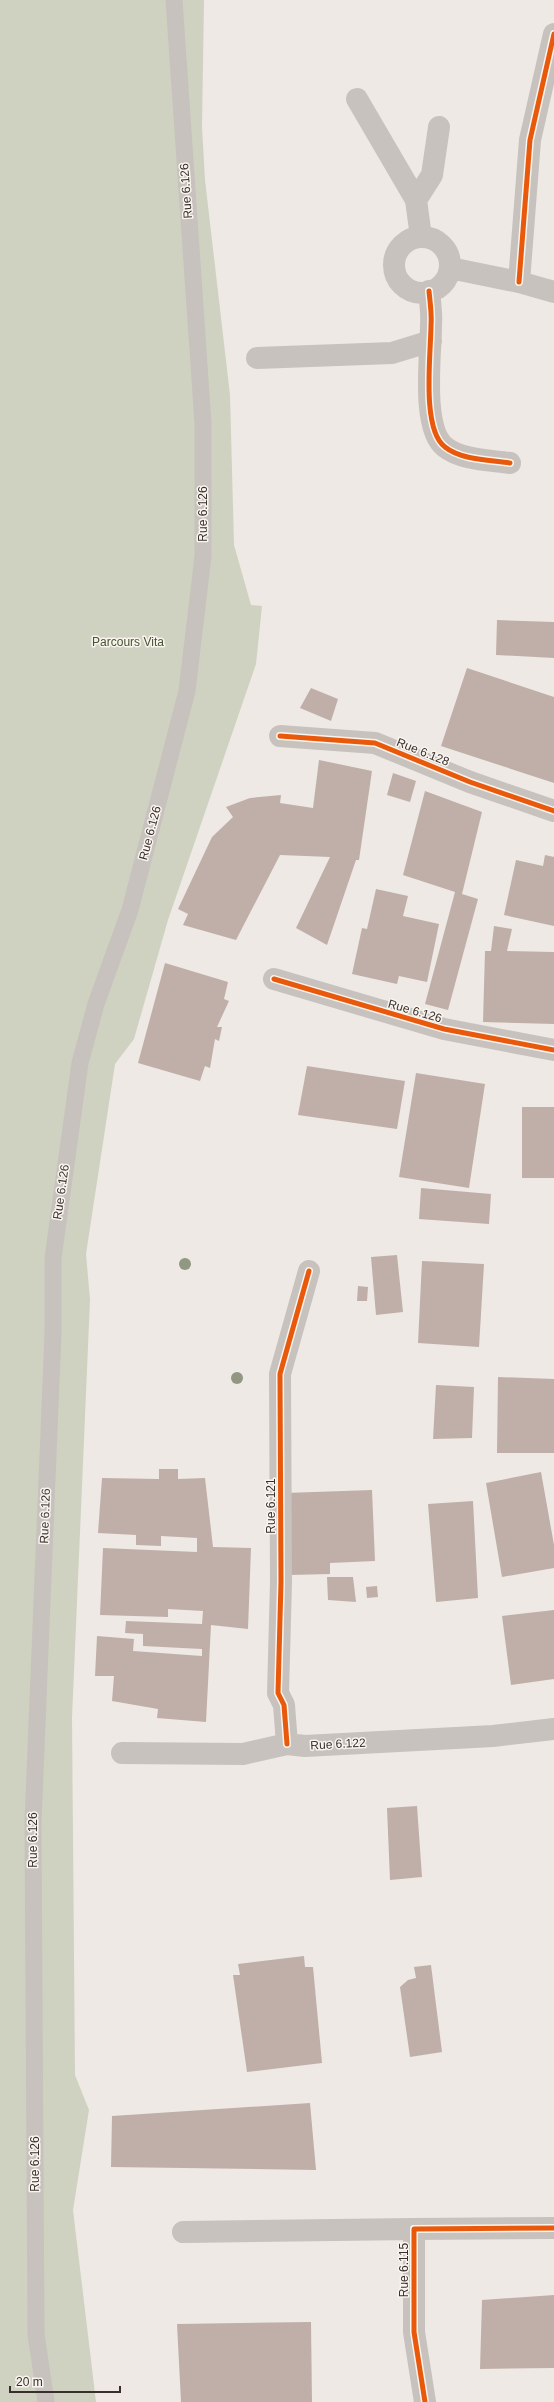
<svg xmlns="http://www.w3.org/2000/svg" width="554" height="2402" font-family="Helvetica,sans-serif">
<rect width="100%" height="100%" fill="#eee9e4"/>
<path fill="#cfd2c0" d="M0,0H204L202,127L205,180L230,395L234,545L251,605L262,606L256,664L168,920L134,1039L115,1064L86,1254L90,1300L72,1718L75,2075L89,2110L73,2210L96,2402H0Z"/>
<path fill="#c0afa8" d="M497,620L554,622V658L496,655Z
M467,668L554,697V783L441,746Z
M311,688L338,699L331,721L300,708Z
M319,760L372,771L359,860H356L327,945L296,928L330,857L280,855L236,940L183,925L188,914L178,909L212,837L233,817L226,807L250,798L281,795L280,803L313,808Z
M393,773L416,781L410,802L387,795Z
M425,791L482,812L462,894L478,899L448,1010L425,1004L455,892L403,875Z
M545,855L554,857V926L504,915L516,860L543,866Z
M376,889L408,896L403,916L439,924L427,982L399,976L397,984L352,974L362,928L367,929Z
M494,926L512,929L507,951L554,952V1024L483,1022L485,951H491Z
M165,963L228,982L224,999L229,1001L217,1027H222L219,1041L215,1039L210,1068L205,1066L200,1081L138,1063Z
M307,1066L405,1081L397,1129L298,1115Z
M416,1073L485,1084L469,1188L399,1177Z
M522,1107H554V1178H522Z
M421,1188L491,1194L489,1224L419,1219Z
M397,1255L403,1312L376,1315L371,1257Z
M422,1261L484,1264L479,1347L418,1343Z
M358,1286L368,1287L367,1301H357Z
M498,1377L554,1379V1453H497Z
M436,1385L474,1387L472,1438L433,1439Z
M159,1469H178V1479L205,1478L213,1547L251,1548L248,1629L211,1625L206,1722L157,1718L158,1709L112,1701L114,1676H95L97,1636L134,1639L133,1651L202,1656V1649L143,1646V1634L125,1633L126,1621L202,1624L203,1611L168,1609V1617L100,1615L103,1548L197,1552V1538L161,1536V1546L136,1545V1535L98,1533L102,1478L159,1479Z
M541,1472L554,1545V1568L502,1577L486,1483Z
M372,1490L375,1561L330,1563V1574L289,1575L285,1493Z
M473,1501L478,1598L436,1602L428,1504Z
M327,1577H353L356,1602L328,1600Z
M377,1586L378,1597L367,1598L366,1587Z
M554,1610V1679L511,1685L502,1616Z
M417,1806L422,1877L390,1880L387,1808Z
M304,1956L305,1967H313L322,2063L247,2072L233,1975H240L238,1964Z
M431,1965L442,2052L410,2057L400,1987L408,1980L416,1978L414,1967Z
M310,2103L316,2170L111,2167L112,2116Z
M554,2295V2368L480,2369L482,2300Z
M311,2322L312,2402H181L177,2324Z"/>
<g fill="none" stroke-linecap="round" stroke-linejoin="round">
<path stroke="#c7c2be" stroke-width="17" d="M46,2402L36,2334L33,1822L53,1333V1258L80,1063L96,1004L130,910L187,691L203,556V423L174,0"/>
<path stroke="#c7c2be" stroke-width="22" d="M357,99L416,200L421,237
M416,200L432,175L439,127
M394 265a28 28 0 1 1 56 0a28 28 0 1 1-56 0Z
M450,268L519,282L554,292
M519,282L530,140L554,34
M429,291C430,302 432,314 431,325C431,353 421,429 445,447C461,460 490,460 510,463
M257,358L392,353L431,341
M280,736L375,743L470,782L554,811
M274,979L444,1029L554,1050
M287,1744L284,1705L278,1693L281,1582L280,1374L309,1271
M122,1753L243,1754L287,1744L305,1746L493,1736L554,1729
M183,2232L414,2229
M425,2402L414,2332V2229L554,2228"/>
<defs>
<path id="cycleway" d="M519,282L530,140L554,34
M429,291C430,302 432,314 431,325C431,353 421,429 445,447C461,460 490,460 510,463
M280,736L375,743L470,782L554,811
M274,979L444,1029L554,1050
M287,1744L284,1705L278,1693L281,1582L280,1374L309,1271
M425,2402L414,2332V2229L554,2228"/>
</defs>
<use href="#cycleway" stroke="#f9f4ee" stroke-width="8"/>
<use href="#cycleway" stroke="#e8590c" stroke-width="5"/>
</g>
<g fill="#929782">
<circle cx="185" cy="1264" r="6"/>
<circle cx="237" cy="1378" r="6"/>
</g>
<g text-anchor="middle" dominant-baseline="central" stroke-width="3" stroke-linejoin="round" paint-order="stroke">
<g font-size="12" fill="#382f2c" stroke="#f9f4ee">
<text transform="translate(186 191) rotate(-94)">Rue 6.126</text>
<text transform="translate(203 514) rotate(-90)">Rue 6.126</text>
<text transform="translate(423 752) rotate(22)">Rue 6.128</text>
<text transform="translate(150 833) rotate(-75)">Rue 6.126</text>
<text transform="translate(415 1011) rotate(16)">Rue 6.126</text>
<text transform="translate(61 1192) rotate(-82)">Rue 6.126</text>
<text transform="translate(271 1506) rotate(-90)">Rue 6.121</text>
<text transform="translate(45 1516) rotate(-88)">Rue 6.126</text>
<text transform="translate(338 1744) rotate(-3)">Rue 6.122</text>
<text transform="translate(33 1840) rotate(-90)">Rue 6.126</text>
<text transform="translate(35 2164) rotate(-90)">Rue 6.126</text>
<text transform="translate(404 2270) rotate(-90)">Rue 6.115</text>
</g>
<g font-size="12" fill="#475432" stroke="#f9f4ee">
<text x="128" y="642">Parcours Vita</text>
</g>
</g>
<path d="M10 2386v6h110v-6" fill="none" stroke="#382f2c" stroke-width="2"/>
<text x="16" y="2386" font-size="12" fill="#382f2c" stroke="#f9f4ee" stroke-width="3" paint-order="stroke">20 m</text>
</svg>
